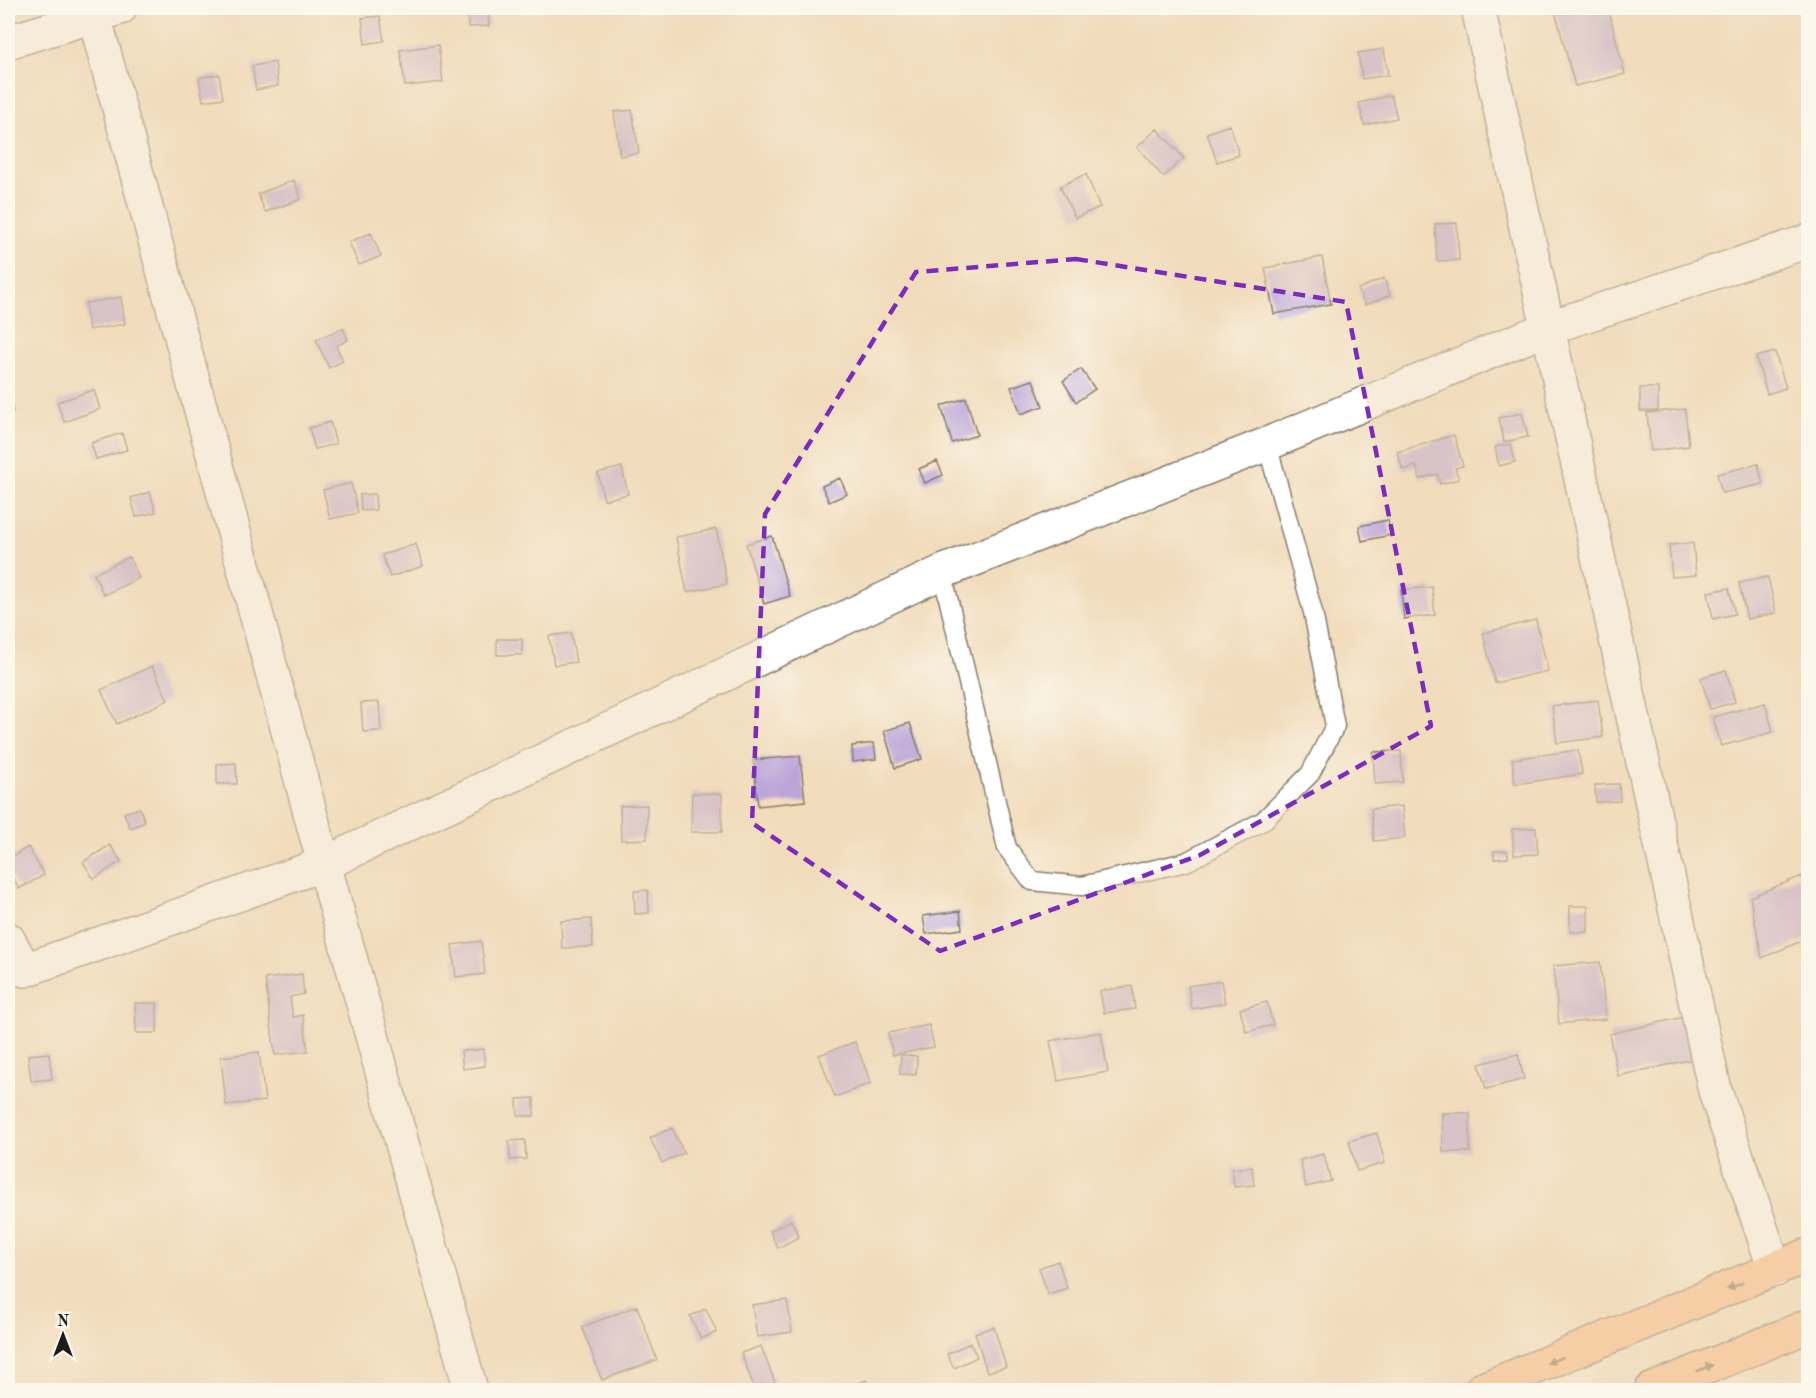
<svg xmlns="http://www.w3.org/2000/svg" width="1816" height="1398" font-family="'Old Standard TT',serif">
<rect width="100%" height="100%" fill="#fbf7ec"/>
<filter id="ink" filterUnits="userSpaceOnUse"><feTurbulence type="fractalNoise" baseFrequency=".0167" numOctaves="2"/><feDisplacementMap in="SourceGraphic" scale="12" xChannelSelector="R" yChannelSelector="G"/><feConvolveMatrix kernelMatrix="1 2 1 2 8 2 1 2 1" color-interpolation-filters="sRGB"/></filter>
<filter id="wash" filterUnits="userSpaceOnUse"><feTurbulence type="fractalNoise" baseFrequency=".008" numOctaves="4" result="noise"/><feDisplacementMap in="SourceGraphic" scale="24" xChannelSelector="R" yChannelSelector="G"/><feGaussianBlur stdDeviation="1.35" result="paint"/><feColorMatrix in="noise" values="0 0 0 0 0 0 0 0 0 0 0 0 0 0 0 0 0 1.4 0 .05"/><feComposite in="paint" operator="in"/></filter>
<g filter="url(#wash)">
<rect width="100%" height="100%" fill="#f1dcbb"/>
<g id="blocks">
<path fill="#baa4d8" d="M467,8H488L489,26L468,27Z
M1568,8H1608L1625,74L1575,86L1555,11Z
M380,16L384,41L365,44L362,18Z
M438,45L443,82L405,86L400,50Z
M1384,49L1388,75L1362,79L1358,53Z
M275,62L278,86L256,90L252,66Z
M219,74L223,98L203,101L199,78Z
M1391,95L1397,118L1364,125L1359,103Z
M632,110L639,153L620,156L614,112Z
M1230,125L1239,155L1217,162L1207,133Z
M1157,129L1184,158L1163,177L1137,147Z
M1086,174L1100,207L1075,218L1060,186Z
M294,180L301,199L265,212L258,194Z
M1457,223L1459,260L1437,261L1435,224Z
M371,233L381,256L359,265L349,242Z
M1322,257L1331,304L1274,314L1265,268Z
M1384,278L1390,295L1365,305L1358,289Z
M121,297L125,324L89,330L85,303Z
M343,328L348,340L336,346L343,361L329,368L316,340Z
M1775,352L1786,388L1767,394L1756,357Z
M1081,369L1095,389L1076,402L1063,381Z
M1033,380L1043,406L1021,414L1011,387Z
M1640,388H1658V411H1640Z
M8,389H10L13,412H8Z
M94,390L100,409L64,422L57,402Z
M966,398L977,435L952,443L941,406Z
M1685,409L1689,446L1651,451L1647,413Z
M1522,413L1528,437L1504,442L1499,418Z
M330,422L336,444L315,449L309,428Z
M122,433L127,450L96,459L91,443Z
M1454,435L1463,466L1455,468L1459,479L1440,484L1437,474L1420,479L1416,466L1403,470L1397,452Z
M1511,444L1515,462L1499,466L1495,447Z
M937,461L943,475L925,483L919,469Z
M1758,464L1763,484L1722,493L1717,474Z
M622,467L628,494L604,500L598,473Z
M840,478L847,494L829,502L822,486Z
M351,483L358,513L330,519L323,490Z
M150,492L156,512L136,517L131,498Z
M375,494L376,510L361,511L360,495Z
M1388,520L1391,535L1362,541L1359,526Z
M716,529L727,584L687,592L676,537Z
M772,536L790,596L764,604L746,544Z
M1693,543L1696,575L1672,577L1669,545Z
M416,544L423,566L390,577L382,555Z
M129,557L139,578L104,595L94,574Z
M1768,577L1776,613L1747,619L1739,583Z
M1432,587L1435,615L1404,619L1401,590Z
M1729,588L1735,614L1713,619L1708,592Z
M1536,620L1548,671L1495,683L1483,633Z
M571,633L576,662L554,665L549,636Z
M497,639H522V655H497Z
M152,666L168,700L117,724L101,690Z
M1726,670L1735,702L1710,709L1701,678Z
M1598,700L1603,737L1557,743L1552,706Z
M379,702L381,731L363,732L361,703Z
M1765,703L1773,732L1721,746L1713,717Z
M910,723L922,759L895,768L884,731Z
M874,743L876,759L853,762L852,746Z
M1578,750L1582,774L1515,784L1512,759Z
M1401,751L1403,782L1375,784L1373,752Z
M800,756L805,801L758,806L753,760Z
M236,763L237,784H217V764Z
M1619,784L1620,801L1596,802L1595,785Z
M1808,788V834H1807L1801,789Z
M692,793L722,794V832H691Z
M647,805V839L621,840L620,806Z
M1402,806L1405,838L1374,841L1371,809Z
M140,808L145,822L130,828L124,813Z
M1536,828L1538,854L1514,855L1512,829Z
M110,845L121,861L94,879L83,862Z
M28,847L44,875L19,889L8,869V859Z
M1494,851H1508V858L1494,859Z
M1802,876L1808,891V938L1762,958L1750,897Z
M648,890L649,913L635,914L634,891Z
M1570,906H1588V932H1570Z
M960,911L962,929L926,934L923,916Z
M591,919L593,947L562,948L561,921Z
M481,941L485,974L456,977L452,945Z
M1600,962L1606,1019L1559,1024L1553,966Z
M302,974L304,994L290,997L293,1017L303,1015L308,1051L275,1055L265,979Z
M1221,981L1225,1003L1192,1009L1188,986Z
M1132,986L1135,1009L1104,1013L1100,991Z
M1267,1002L1273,1025L1246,1032L1240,1009Z
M135,1003H157V1033H136Z
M1693,1015L1703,1057L1618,1076L1609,1034Z
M929,1025L934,1047L893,1055L888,1033Z
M1101,1032L1108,1072L1058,1081L1050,1041Z
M855,1042L871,1083L835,1097L819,1055Z
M483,1049L485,1066L463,1069L461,1051Z
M259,1052L265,1101L226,1105L221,1057Z
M49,1053L52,1079L31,1081L28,1055Z
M1518,1054L1524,1079L1486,1089L1479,1064Z
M901,1055L917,1056L916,1075L900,1074Z
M534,1098V1116H518L517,1099Z
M1442,1113H1470V1152H1443Z
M672,1128L684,1153L662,1163L650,1138Z
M1377,1133L1385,1163L1357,1171L1349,1141Z
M525,1140L526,1159L510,1160L509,1141Z
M1324,1154L1331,1181L1306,1187L1300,1160Z
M1252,1167L1254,1185L1234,1187L1232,1169Z
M791,1220L799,1237L778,1248L770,1231Z
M1058,1261L1067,1288L1048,1294L1039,1268Z
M787,1300L792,1332L757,1337L752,1305Z
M637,1306L657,1360L602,1380L582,1327Z
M706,1309L717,1332L701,1339L690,1316Z
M994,1327L1006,1367L987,1372L975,1333Z
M970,1343L977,1357L954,1368L947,1354Z
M761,1346L775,1383L755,1390L741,1353Z
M867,1380L870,1390H843V1388Z"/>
</g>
</g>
<g filter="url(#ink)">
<use href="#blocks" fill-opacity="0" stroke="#867c6c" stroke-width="1.5"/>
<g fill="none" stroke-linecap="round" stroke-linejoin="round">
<defs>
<path id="lane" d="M942,572L1007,848L1032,881L1082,886L1186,862L1263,821L1310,774L1335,726L1313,612L1267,444"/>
<path id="street" d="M92,8L324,864L471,1390
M1478,8L1715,1091L1775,1270
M8,42L120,8
M8,939L25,970L324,864L942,572L1267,444L1548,328L1808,241"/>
<path id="highway" d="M1481,1390L1808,1255
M1651,1390L1808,1326"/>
</defs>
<use href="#lane" stroke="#867c6c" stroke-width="21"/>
<use href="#street" stroke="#867c6c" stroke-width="36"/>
<use href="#highway" stroke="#867c6c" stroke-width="36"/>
<use href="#lane" stroke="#fff" stroke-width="18"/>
<use href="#street" stroke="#fff" stroke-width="33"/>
<use href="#highway" stroke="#fabc8b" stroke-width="33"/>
</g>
<defs><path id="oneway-solid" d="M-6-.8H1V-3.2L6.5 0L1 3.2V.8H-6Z" transform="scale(1.5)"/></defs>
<g fill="#8b6c54">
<use href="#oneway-solid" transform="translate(1735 1286) rotate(158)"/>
<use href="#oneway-solid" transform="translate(1555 1360) rotate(158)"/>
<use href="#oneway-solid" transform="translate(1705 1368) rotate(-22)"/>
</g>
</g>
<path d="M0 0H1816V1398H0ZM1076,259L1346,302L1431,726L1200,855L940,951L752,823L765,514L916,272Z" fill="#f1dcbb" fill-opacity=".55" fill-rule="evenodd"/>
<path fill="none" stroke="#7b2cbf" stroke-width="4.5" stroke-dasharray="12 8" stroke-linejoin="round" d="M1076,259L1346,302L1431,726L1200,855L940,951L752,823L765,514L916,272Z"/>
<rect width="1816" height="1398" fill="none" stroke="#fbf7ec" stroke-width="30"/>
<g transform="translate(63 1335)" stroke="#fbf7ec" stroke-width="4.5" paint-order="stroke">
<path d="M0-4.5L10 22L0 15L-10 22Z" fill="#1c1c1c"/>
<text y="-9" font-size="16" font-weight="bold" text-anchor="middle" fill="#1c1c1c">N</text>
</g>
</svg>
